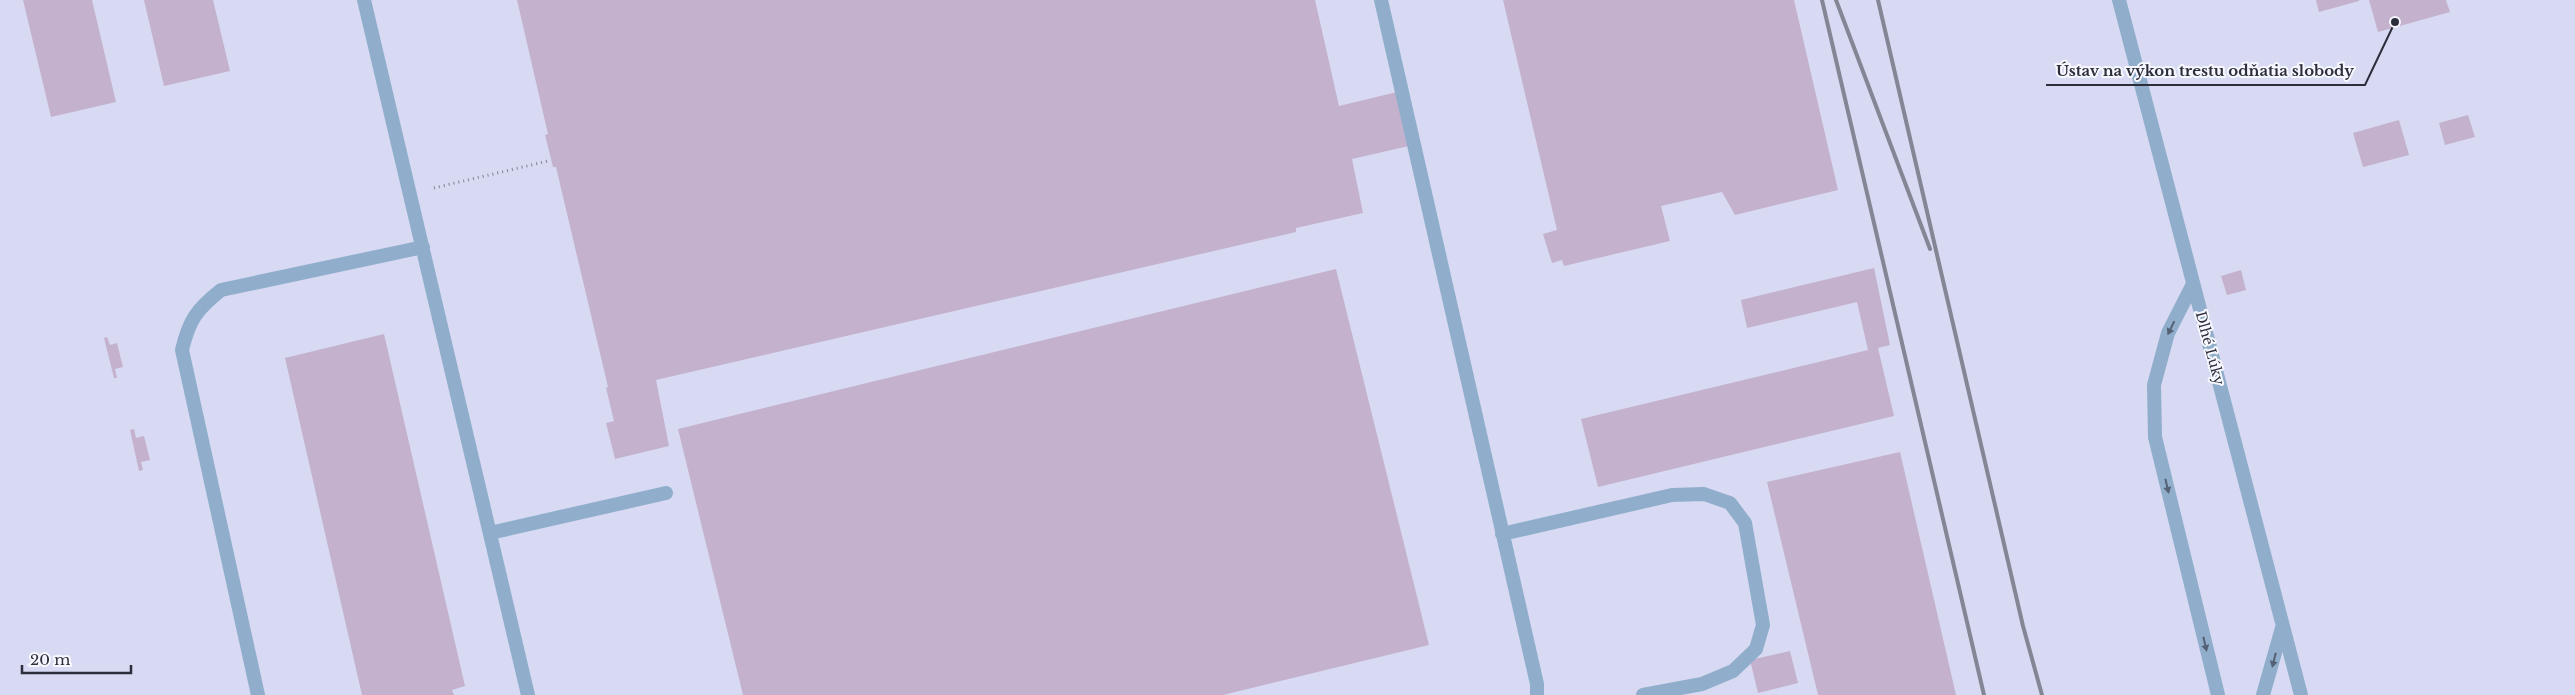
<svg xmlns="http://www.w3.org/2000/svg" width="2575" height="695" font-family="'Libre Baskerville',serif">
<rect width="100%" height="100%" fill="#e7e9fe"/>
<path fill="#d7daf2" d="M0,0H2575V695H0Z"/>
<path fill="#c4b1ce" d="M23,0H92L116,102L51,117Z
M144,0H213L230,71L164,86Z
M517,0H1315L1339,106L1401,91L1413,145L1352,159L1363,213L1296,228V232L656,380L669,446L615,459L606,423L614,421L606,388L608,387L556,167H553L545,135L548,134Z
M1503,0H1794L1838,190L1735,215L1722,192L1661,206L1670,241L1564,266L1562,260L1552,263L1543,234L1557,230Z
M2316,0H2359V1L2319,12Z
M2369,0H2446L2450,12L2378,32Z
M2468,115L2475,137L2445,145L2439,123Z
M2399,120L2409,155L2363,167L2353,133Z
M1874,268L1890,345L1878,348L1894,416L1598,487L1581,419L1868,350L1857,302L1747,328L1741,300Z
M1336,269L1429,645L1223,695H743L678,429Z
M2241,270L2246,290L2227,295L2221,276Z
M384,334L465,686L452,690L454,695H362L285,358Z
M107,337L110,345L117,343L123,367L115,369L117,378H114L104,338Z
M134,429L136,438L144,436L150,460L141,462L143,470L139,471L130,430Z
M1900,452L1956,695H1818L1767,482Z
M1790,651L1798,683L1758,693L1750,660Z"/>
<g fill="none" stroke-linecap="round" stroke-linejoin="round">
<path stroke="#838495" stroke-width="3" stroke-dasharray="1 4" stroke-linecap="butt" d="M434,188L548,161"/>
<path stroke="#90aecb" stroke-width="14" d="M364,0L528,695
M1381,0L1537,684V695
M2119,0L2301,695
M2193,284L2168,333L2154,385L2155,437L2218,695
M490,533L666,493
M1502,534L1672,495L1704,494L1730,503L1745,523L1763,625L1756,649L1733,671L1702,684L1643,695
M258,695L182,350C189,320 197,309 221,290L423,247
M2263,695L2282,628"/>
<path stroke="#848696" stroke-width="4" d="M1822,0L1984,695
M1836,0L1930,249
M1878,0L2023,626L2042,695"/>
</g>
<defs><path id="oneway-solid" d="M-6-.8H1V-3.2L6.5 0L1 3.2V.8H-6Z" transform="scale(1.25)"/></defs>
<g fill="#556175">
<use href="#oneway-solid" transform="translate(2171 328) rotate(116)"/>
<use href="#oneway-solid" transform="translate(2167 486) rotate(77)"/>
<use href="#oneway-solid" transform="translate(2205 644) rotate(77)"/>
<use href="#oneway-solid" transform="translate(2274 660) rotate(104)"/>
</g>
<g text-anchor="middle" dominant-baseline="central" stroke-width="4" stroke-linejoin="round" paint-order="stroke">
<g font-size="14" fill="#2d2e3b" stroke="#f7f8ff">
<text transform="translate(2210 348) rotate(75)">Dlhé Lúky</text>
</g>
</g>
<path fill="none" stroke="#2d2e3b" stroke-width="2" d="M2395 22L2365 85H2046"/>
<circle fill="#2d2e3b" stroke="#f7f8ff" stroke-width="2" cx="2395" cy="22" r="5"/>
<g font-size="15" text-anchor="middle" font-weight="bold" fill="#2d2e3b" stroke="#f7f8ff" stroke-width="4" stroke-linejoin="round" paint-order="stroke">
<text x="2205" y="76">Ústav na výkon trestu odňatia slobody</text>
</g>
<path d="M22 665v8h109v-8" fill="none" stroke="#2d2e3b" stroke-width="2.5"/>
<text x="30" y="665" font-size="15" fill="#2d2e3b" stroke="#f7f8ff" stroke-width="4" paint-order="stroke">20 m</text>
</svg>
